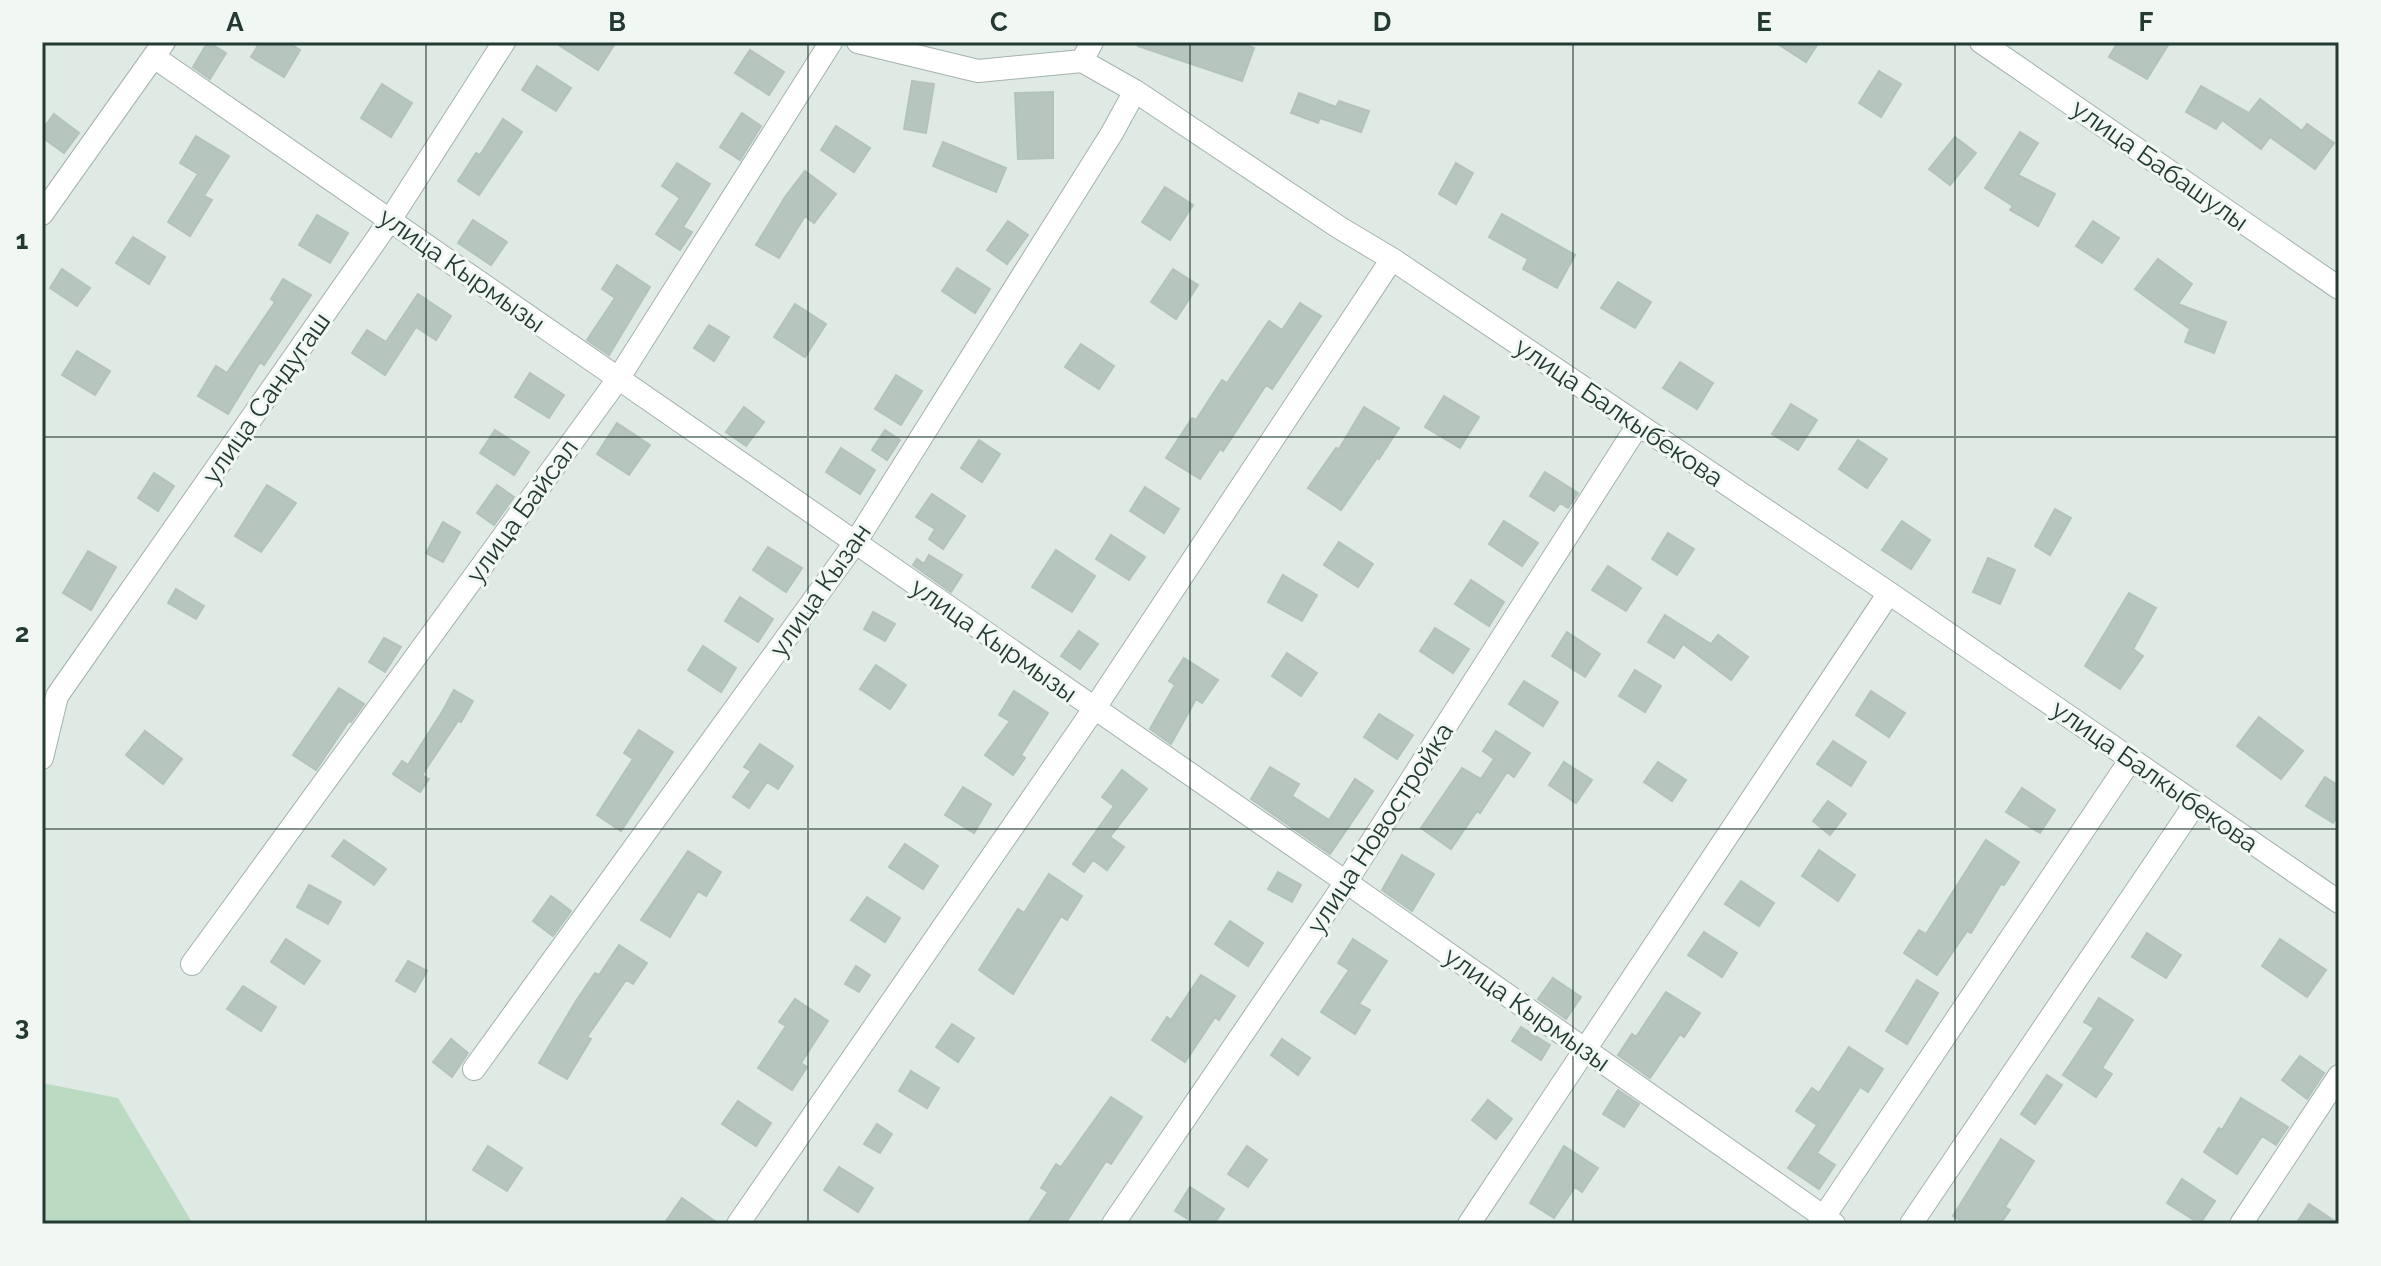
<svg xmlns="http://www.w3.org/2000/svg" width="2381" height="1266" font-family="Raleway,sans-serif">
<rect width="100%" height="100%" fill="#e0eae5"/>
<path fill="#badac1" d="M42,1083L118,1098L193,1224H42Z"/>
<path fill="#b6c5be" stroke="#b3c3bc" stroke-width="2" d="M208,42L226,53L210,79L193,67Z
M260,42H287L300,50L284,77L251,57Z
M554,42H616L598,70Z
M1139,42H1239L1254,48L1242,81L1138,46Z
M1775,42H1819L1806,62Z
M2118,42H2170L2147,79L2109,57Z
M750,50L784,72L769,95L735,73Z
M537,66L571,88L556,111L522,90Z
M1879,71L1901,84L1881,117L1859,103Z
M912,81L934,84L926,133L904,129Z
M382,84L412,103L391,137L361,118Z
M2201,86L2249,113L2260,99L2302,131L2307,124L2334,143L2315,169L2270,137L2261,149L2222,120L2216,129L2186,112Z
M1053,92V158L1018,159L1015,93Z
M1299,93L1336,107L1339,101L1369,111L1361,132L1320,118L1318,123L1291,113Z
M742,113L761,126L740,160L720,147Z
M54,114L79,133L64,153L42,137V130Z
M503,119L522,132L479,195L458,181L476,153L480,155Z
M836,126L870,148L854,172L821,150Z
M2020,132L2038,143L2018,175L2055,194L2038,226L2010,210L2013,206L1985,188Z
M196,136L229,156L204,196L212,200L190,236L168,222L198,174L180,163Z
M1955,137L1976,153L1950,185L1929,169Z
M943,142L1006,168L996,192L933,166Z
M677,163L710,184L683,227L692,232L680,250L656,234L680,198L662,186Z
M1456,163L1473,173L1456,204L1439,194Z
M805,171L836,194L814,223L805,216L779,258L756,245L785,197Z
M1165,187L1193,205L1170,240L1142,222Z
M1502,214L1575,255L1557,288L1523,269L1528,259L1489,237Z
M317,215L348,233L330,263L299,245Z
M473,220L507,242L491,265L458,243Z
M1008,221L1028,235L1007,264L987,250Z
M2093,221L2119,238L2102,263L2076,246Z
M133,237L165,257L149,284L116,263Z
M2158,259L2192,284L2178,304L2226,322L2214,353L2185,342L2190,329L2135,289Z
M617,265L650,287L609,355L587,340L615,298L602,289Z
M957,268L990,289L975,313L942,291Z
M62,269L90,288L77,306L50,288Z
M1173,269L1198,285L1176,319L1151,302Z
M283,279L311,295L264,365L260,362L228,414L198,396L216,366L227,373L275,302L271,299Z
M1618,282L1651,302L1635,328L1601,308Z
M418,294L451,316L436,340L416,327L385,375L352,353L367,330L386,342Z
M1300,303L1321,316L1272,389L1266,385L1223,451L1220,449L1200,479L1166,458L1192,418L1196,420L1222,380L1227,383L1269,321L1282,330Z
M795,304L826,324L805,357L774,337Z
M709,325L729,337L714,361L694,348Z
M1081,344L1114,366L1099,389L1065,367Z
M77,351L110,371L95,395L62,375Z
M1680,362L1713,383L1697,409L1663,388Z
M530,373L564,395L549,418L515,397Z
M896,375L922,391L901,425L875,409Z
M1444,396L1479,417L1460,448L1425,427Z
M1791,404L1817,420L1798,450L1772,434Z
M744,407L764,422L746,446L726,432Z
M1364,407L1399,428L1379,459L1377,458L1341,510L1308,488L1336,448L1339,449Z
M617,423L650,445L629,475L597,454Z
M495,430L529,452L514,475L480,453Z
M885,430L900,440L887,460L872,450Z
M979,440L1000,454L982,482L961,468Z
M1858,440L1887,459L1867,488L1839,469Z
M841,448L875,470L860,494L826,472Z
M1545,472L1578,493L1568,508L1560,503L1554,511L1530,496Z
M154,473L174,486L158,511L138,498Z
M267,485L296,503L261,552L235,536Z
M497,485L514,497L494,525L477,513Z
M1145,487L1179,509L1164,533L1130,511Z
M932,494L965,516L943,549L929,539L935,529L916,517Z
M2055,509L2071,518L2050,555L2035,546Z
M1504,521L1538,543L1522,566L1489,544Z
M1902,521L1930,540L1911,569L1882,550Z
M443,522L460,532L443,562L426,553Z
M1668,533L1694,549L1677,575L1652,559Z
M1111,535L1145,557L1129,580L1096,559Z
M1339,542L1373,564L1358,587L1324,565Z
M768,547L802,568L786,592L753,570Z
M1056,550L1095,576L1072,612L1032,587Z
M88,551L116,567L91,610L63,593Z
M929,555L962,575L951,592L913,565L917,559L924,564Z
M1988,558L2015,570L2000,604L1973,592Z
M1608,566L1641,588L1626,611L1592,590Z
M1283,575L1317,595L1302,621L1268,602Z
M1471,580L1504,602L1489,626L1455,604Z
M176,589L204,606L196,619L168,603Z
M2129,593L2156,608L2133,649L2143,656L2120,689L2085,666Z
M740,597L773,619L758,642L725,621Z
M873,612L895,624L885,641L864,629Z
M1665,615L1711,644L1718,635L1748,657L1731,680L1683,644L1674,658L1648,642Z
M1435,628L1469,649L1453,673L1420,651Z
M1079,631L1098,644L1080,669L1061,656Z
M1567,632L1600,654L1585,677L1552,656Z
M384,638L401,647L385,672L369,662Z
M703,646L736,668L721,692L688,670Z
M1287,653L1317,673L1301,696L1272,676Z
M1184,658L1218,680L1202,703L1196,699L1171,744L1150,729L1175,685L1169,681Z
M876,665L906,685L890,709L860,689Z
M1635,670L1661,686L1645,712L1619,696Z
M1524,681L1558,702L1543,726L1509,704Z
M339,688L364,704L351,722L349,721L316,770L293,755Z
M454,690L473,701L461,722L458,721L422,775L429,779L420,792L393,774L402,761L408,765L442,712Z
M1014,691L1048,713L1021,755L1025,758L1013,775L985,755L1010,721L999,715Z
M1871,691L1905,713L1889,737L1856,715Z
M1379,714L1413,735L1397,759L1364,737Z
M2259,717L2303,751L2281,779L2237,746Z
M639,730L673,752L621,831L597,815L633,759L624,753Z
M145,731L182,759L163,784L126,755Z
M1496,731L1530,753L1514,777L1507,772L1480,813L1477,811L1451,849L1421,828L1462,768L1481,779L1494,759L1483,751Z
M1833,741L1866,762L1851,786L1817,764Z
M760,744L793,766L778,789L767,782L749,808L733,797L751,771L744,767Z
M1564,762L1592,780L1576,803L1549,785Z
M1658,762L1686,780L1672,801L1644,782Z
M1270,767L1299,784L1292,796L1329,820L1355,779L1373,791L1330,854L1251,799Z
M1122,770L1147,789L1110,837L1124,847L1107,870L1093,860L1084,872L1073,864L1114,806L1102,797Z
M2325,777L2339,786V814L2333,823L2306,806Z
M963,787L991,804L974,833L945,815Z
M2022,788L2055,810L2040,833L2006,812Z
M1828,801L1846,814L1830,835L1813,821Z
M344,840L386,869L374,885L332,856Z
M1986,840L2019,862L2004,885L2001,884L1971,933L1967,931L1937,975L1904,953L1919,930L1926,934Z
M905,844L938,866L923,889L889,867Z
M1819,850L1855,875L1838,901L1802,876Z
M688,851L721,872L706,896L698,891L670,937L641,920Z
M1402,855L1434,874L1412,911L1382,890Z
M1278,872L1301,885L1292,902L1268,889Z
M1049,874L1082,896L1067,920L1061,916L1013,994L979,970L1018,909L1024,913Z
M1741,881L1774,903L1759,926L1725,904Z
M309,885L341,902L328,924L297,907Z
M551,896L571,911L553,936L533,921Z
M867,897L900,918L885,942L851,920Z
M1230,921L1263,943L1248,966L1215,944Z
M1704,932L1737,953L1722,977L1688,955Z
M2147,933L2181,955L2166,978L2132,957Z
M286,939L320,961L304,984L271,962Z
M1353,939L1387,961L1359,1004L1370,1010L1355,1034L1321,1012L1349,970L1338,963Z
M2280,939L2326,970L2307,997L2262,966Z
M619,945L647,963L633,984L626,980L587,1037L591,1039L567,1079L539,1063L576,1001L595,973L599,975Z
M408,961L427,971L415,992L396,981Z
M856,966L870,975L859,992L845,984Z
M1201,975L1235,996L1219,1020L1215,1017L1185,1062L1152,1040L1167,1017L1171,1020Z
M1553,978L1581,997L1566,1019L1538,999Z
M1917,980L1938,993L1907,1044L1886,1031Z
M243,986L276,1007L261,1031L227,1009Z
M1666,992L1700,1013L1684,1037L1680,1034L1650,1078L1618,1055L1632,1034L1636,1037Z
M2099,998L2133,1020L2102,1068L2112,1074L2096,1097L2063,1075L2094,1028L2084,1022Z
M795,999L828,1021L801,1063L807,1067L792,1090L758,1068L786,1026L779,1022Z
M952,1024L974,1038L958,1062L936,1047Z
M1521,1027L1550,1045L1541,1060L1512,1041Z
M451,1039L468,1053L452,1077L433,1062Z
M1282,1039L1310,1058L1298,1075L1271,1055Z
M1849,1047L1883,1069L1868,1092L1860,1087L1817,1153L1835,1165L1819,1189L1788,1168L1817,1125L1796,1111L1812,1088L1819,1093Z
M2300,1056L2324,1073L2307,1099L2282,1080Z
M911,1071L939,1088L927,1108L899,1091Z
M2047,1075L2062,1085L2035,1124L2021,1114Z
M1618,1090L1639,1104L1624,1127L1603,1114Z
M1111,1097L1142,1117L1111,1164L1106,1161L1065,1224H1027L1048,1192L1041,1188L1056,1164L1061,1167Z
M2241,1098L2288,1127L2276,1145L2262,1136L2237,1174L2204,1152L2219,1128L2222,1130Z
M1488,1100L1512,1119L1496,1139L1472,1120Z
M738,1101L771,1123L756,1146L722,1124Z
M877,1124L892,1134L880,1153L864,1144Z
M2001,1139L2034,1161L2005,1207L2010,1210L2000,1224H1966L1953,1216Z
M488,1146L522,1168L507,1191L473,1170Z
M1247,1146L1267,1160L1248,1187L1228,1174Z
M1564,1146L1598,1168L1582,1192L1575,1187L1554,1218L1530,1203Z
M839,1167L873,1188L858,1212L824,1190Z
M2182,1179L2215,1201L2200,1224L2167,1203Z
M1190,1187L1224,1209L1214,1224H1196L1175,1211Z
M682,1198L719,1224H664Z
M2309,1204L2339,1224H2296Z"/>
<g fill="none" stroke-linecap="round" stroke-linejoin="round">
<defs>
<path id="street" d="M858,42L978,71L1082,61L1135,91L1340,228L1392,259L1889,593L2339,902
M1981,42L2339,288
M154,57L1346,882L1834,1224
M1082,61L1092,42
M42,214L164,42
M42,758L57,696L390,220L504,42
M192,964L618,379L831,42
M474,1069L855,543L1112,133L1135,91
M738,1224L1094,709L1392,259
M1113,1224L1346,882L1638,425
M1469,1224L1889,593
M1819,1224L2131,759
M1911,1224L2195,804
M2241,1224L2339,1076"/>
</defs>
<use href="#street" stroke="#a3b2ac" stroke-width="24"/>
<use href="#street" stroke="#fff" stroke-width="22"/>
</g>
<path fill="none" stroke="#223a32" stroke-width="2" stroke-opacity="0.55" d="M426,42V1224M808,42V1224M1190,42V1224M1573,42V1224M1955,42V1224M42,437H2339M42,829H2339"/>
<g text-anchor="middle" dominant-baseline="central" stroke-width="6" stroke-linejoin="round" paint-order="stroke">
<g font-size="26" fill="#223a32" stroke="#f1f7f3">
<text transform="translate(2160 165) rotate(35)">улица Бабашулы</text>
<text transform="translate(462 270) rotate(35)">улица Кырмызы</text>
<text transform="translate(266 398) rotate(-55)">улица Сандугаш</text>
<text transform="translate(1619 412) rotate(34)">улица Балкыбекова</text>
<text transform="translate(522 511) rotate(-54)">улица Байсал</text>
<text transform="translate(820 590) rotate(-55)">улица Кызан</text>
<text transform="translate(994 640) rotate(35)">улица Кырмызы</text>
<text transform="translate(2155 776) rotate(35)">улица Балкыбекова</text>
<text transform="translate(1380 828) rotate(-57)">улица Новостройка</text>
<text transform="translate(1527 1009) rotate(35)">улица Кырмызы</text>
</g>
</g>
<rect width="2381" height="1266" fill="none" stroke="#f1f7f3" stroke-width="88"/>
<rect x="44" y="44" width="2293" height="1178" fill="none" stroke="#223a32" stroke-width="3"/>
<g font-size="26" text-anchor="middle" font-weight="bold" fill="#223a32">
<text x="235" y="31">A</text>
<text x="617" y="31">B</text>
<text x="999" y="31">C</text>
<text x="1382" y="31">D</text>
<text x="1764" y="31">E</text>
<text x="2146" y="31">F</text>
<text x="22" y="249">1</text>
<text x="22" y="642">2</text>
<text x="22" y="1035">3</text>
</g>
</svg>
